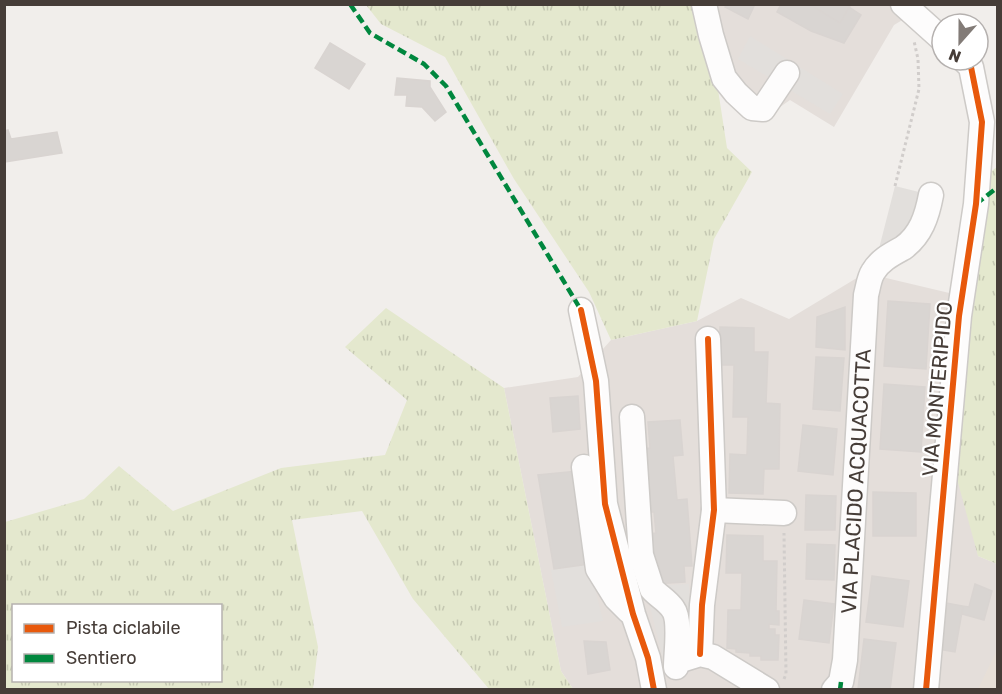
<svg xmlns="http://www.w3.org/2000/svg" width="1002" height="694" font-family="Rubik,sans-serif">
<defs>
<pattern id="grass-tufts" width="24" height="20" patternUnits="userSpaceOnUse" patternTransform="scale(1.5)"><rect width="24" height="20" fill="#e4e8ce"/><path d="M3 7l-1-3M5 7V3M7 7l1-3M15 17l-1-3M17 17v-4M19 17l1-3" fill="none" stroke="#c5c8b2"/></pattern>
</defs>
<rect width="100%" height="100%" fill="#f1eeeb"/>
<path fill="#e4deda" d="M903,4L914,13L894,25L834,127L790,100L763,119L693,5Z
M865,273L962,296L978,556L997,564V689H573L561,671L504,388L578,377L611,340L697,321L741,298L789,319Z"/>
<path fill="#e7dfd7" d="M997,650V689H978Z"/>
<path fill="url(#grass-tufts)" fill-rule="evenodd" d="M366,5H693L717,83L727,148L752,172L714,239L697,321L611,340L589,292L514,179L445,57L381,24Z
M997,167V564L978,556L948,446L978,181Z
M386,308L504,388L561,671L573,689H489L413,599L362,511L292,520L318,647L313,689H5V522L84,499L119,466L173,511L281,468L385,455L407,400L345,347ZM14,606H220V680H14Z"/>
<path fill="#e2dfdc" d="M750,36L843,94L830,114L738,59Z
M895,186L931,195L928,212L873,272Z
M589,564L603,621L562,627L551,570Z
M689,584L690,637L663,659L645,586Z"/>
<path fill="#d9d5d2" stroke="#d9d4d1" stroke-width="1.5" d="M727,4H755L748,19L725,7Z
M781,4H809L840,23L849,7L861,15L844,43L811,31L777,12Z
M809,4H851L840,23Z
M330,43L365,64L349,89L315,68Z
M397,78L430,81V87L446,112L435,121L422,107L406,106L407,95H395Z
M8,130L11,139L57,132L62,153L4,162V131Z
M888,301L930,304L926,369L884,366Z
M845,307V350L816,347L817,317Z
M720,327L754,328V352H768L766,403L780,404L779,469H764L763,494L729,493L730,454L747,455L748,417H733L734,365H719Z
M816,357L844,358L840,411L813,409Z
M884,384L925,387L921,452L880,449Z
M578,396L580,429L553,432L550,398Z
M680,420L683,455L673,456L677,500L687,499L692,566H684L685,582L652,584L648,534L656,533L654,512H646L641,449L650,448L648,422Z
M803,425L837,429L833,475L798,471Z
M578,471L589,564L554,569L538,475Z
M873,492L916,493V536H873Z
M806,495L836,496L835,530H805Z
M727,535L763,536V561H777L776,611H779V625L769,624V629H775V635H779L778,660H761V656H750V653L736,652V649L727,648L728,610H741L742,573H726Z
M807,544L835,545L834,580L806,579Z
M872,576L909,581L903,627L866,622Z
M975,584L992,591L984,620L962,614L963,606L969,607Z
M804,600L834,604L829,643L799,639Z
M946,603L963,606L955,652L937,649Z
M864,639L896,643L890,690L858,689Z
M584,641L606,642L610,670L588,674Z"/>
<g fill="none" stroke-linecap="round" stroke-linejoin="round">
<defs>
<g id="minor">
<path d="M704,4L711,35L724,78L736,93L752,108L763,109L787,73"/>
<path d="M903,4L942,39"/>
<path d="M581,310L596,381L605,504L633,614L648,658L654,690"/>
<path d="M632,417L641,555L652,589C658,596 667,600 673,609C681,620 676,653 676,667"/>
<path d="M584,467L598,569L616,598L629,611"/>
<path d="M714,510L784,513"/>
<path d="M700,654L702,605L714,510L708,339"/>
<path d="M684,659L700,654L713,657L767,690"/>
<path id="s1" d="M834,690L841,682L845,660L866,295C868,288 869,278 873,272C880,260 892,254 903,248C921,235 927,216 931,195"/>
<path d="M926,690L959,316L976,204L982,122L971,67L964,60"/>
</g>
</defs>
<use href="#minor" stroke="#cdcac7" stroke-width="27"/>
<path stroke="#d1cdcb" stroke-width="3" stroke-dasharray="3 3" stroke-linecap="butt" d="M895,186L919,89L918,59L914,41
M784,679L786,674L784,533"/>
<use href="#minor" stroke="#fdfcfc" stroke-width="24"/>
<path stroke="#00873e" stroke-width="4.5" stroke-dasharray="9 4.5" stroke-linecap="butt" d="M350,4L370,33L424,64L446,86L581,310
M976,204L998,187
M840,690L841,682"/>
<defs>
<path id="cycleway" d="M581,310L596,381L605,504L633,614L648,658L654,690
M700,654L702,605L714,510L708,339
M926,690L959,316L976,204L982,122L971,67L964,60"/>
</defs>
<use href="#cycleway" stroke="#fff" stroke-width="10"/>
<use href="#cycleway" stroke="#e8590c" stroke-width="6"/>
</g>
<g text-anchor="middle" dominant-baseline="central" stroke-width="4.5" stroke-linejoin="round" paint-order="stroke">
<g font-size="21" fill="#463d38" stroke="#fff">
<text transform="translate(937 389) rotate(-85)">VIA MONTERIPIDO</text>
<text stroke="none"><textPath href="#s1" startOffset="212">VIA PLACIDO ACQUACOTTA</textPath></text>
</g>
</g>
<rect width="1002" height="694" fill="none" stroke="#463d38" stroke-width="12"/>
<rect x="12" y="604" width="210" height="78" fill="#ffffff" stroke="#b5b1af" stroke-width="1.5"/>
<rect x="24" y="624" width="30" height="9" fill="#e8590c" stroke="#b5b1af" stroke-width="1.5"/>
<text x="66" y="634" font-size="18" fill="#463d38">Pista ciclabile</text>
<rect x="24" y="654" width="30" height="9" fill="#00873e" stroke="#b5b1af" stroke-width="1.5"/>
<text x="66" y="664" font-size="18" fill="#463d38">Sentiero</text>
<g transform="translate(960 42) rotate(201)"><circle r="28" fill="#ffffff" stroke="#b5b1af" stroke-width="1.5"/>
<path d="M0-4.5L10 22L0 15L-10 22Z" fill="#827b77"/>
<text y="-9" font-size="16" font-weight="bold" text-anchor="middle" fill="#463d38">N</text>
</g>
</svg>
